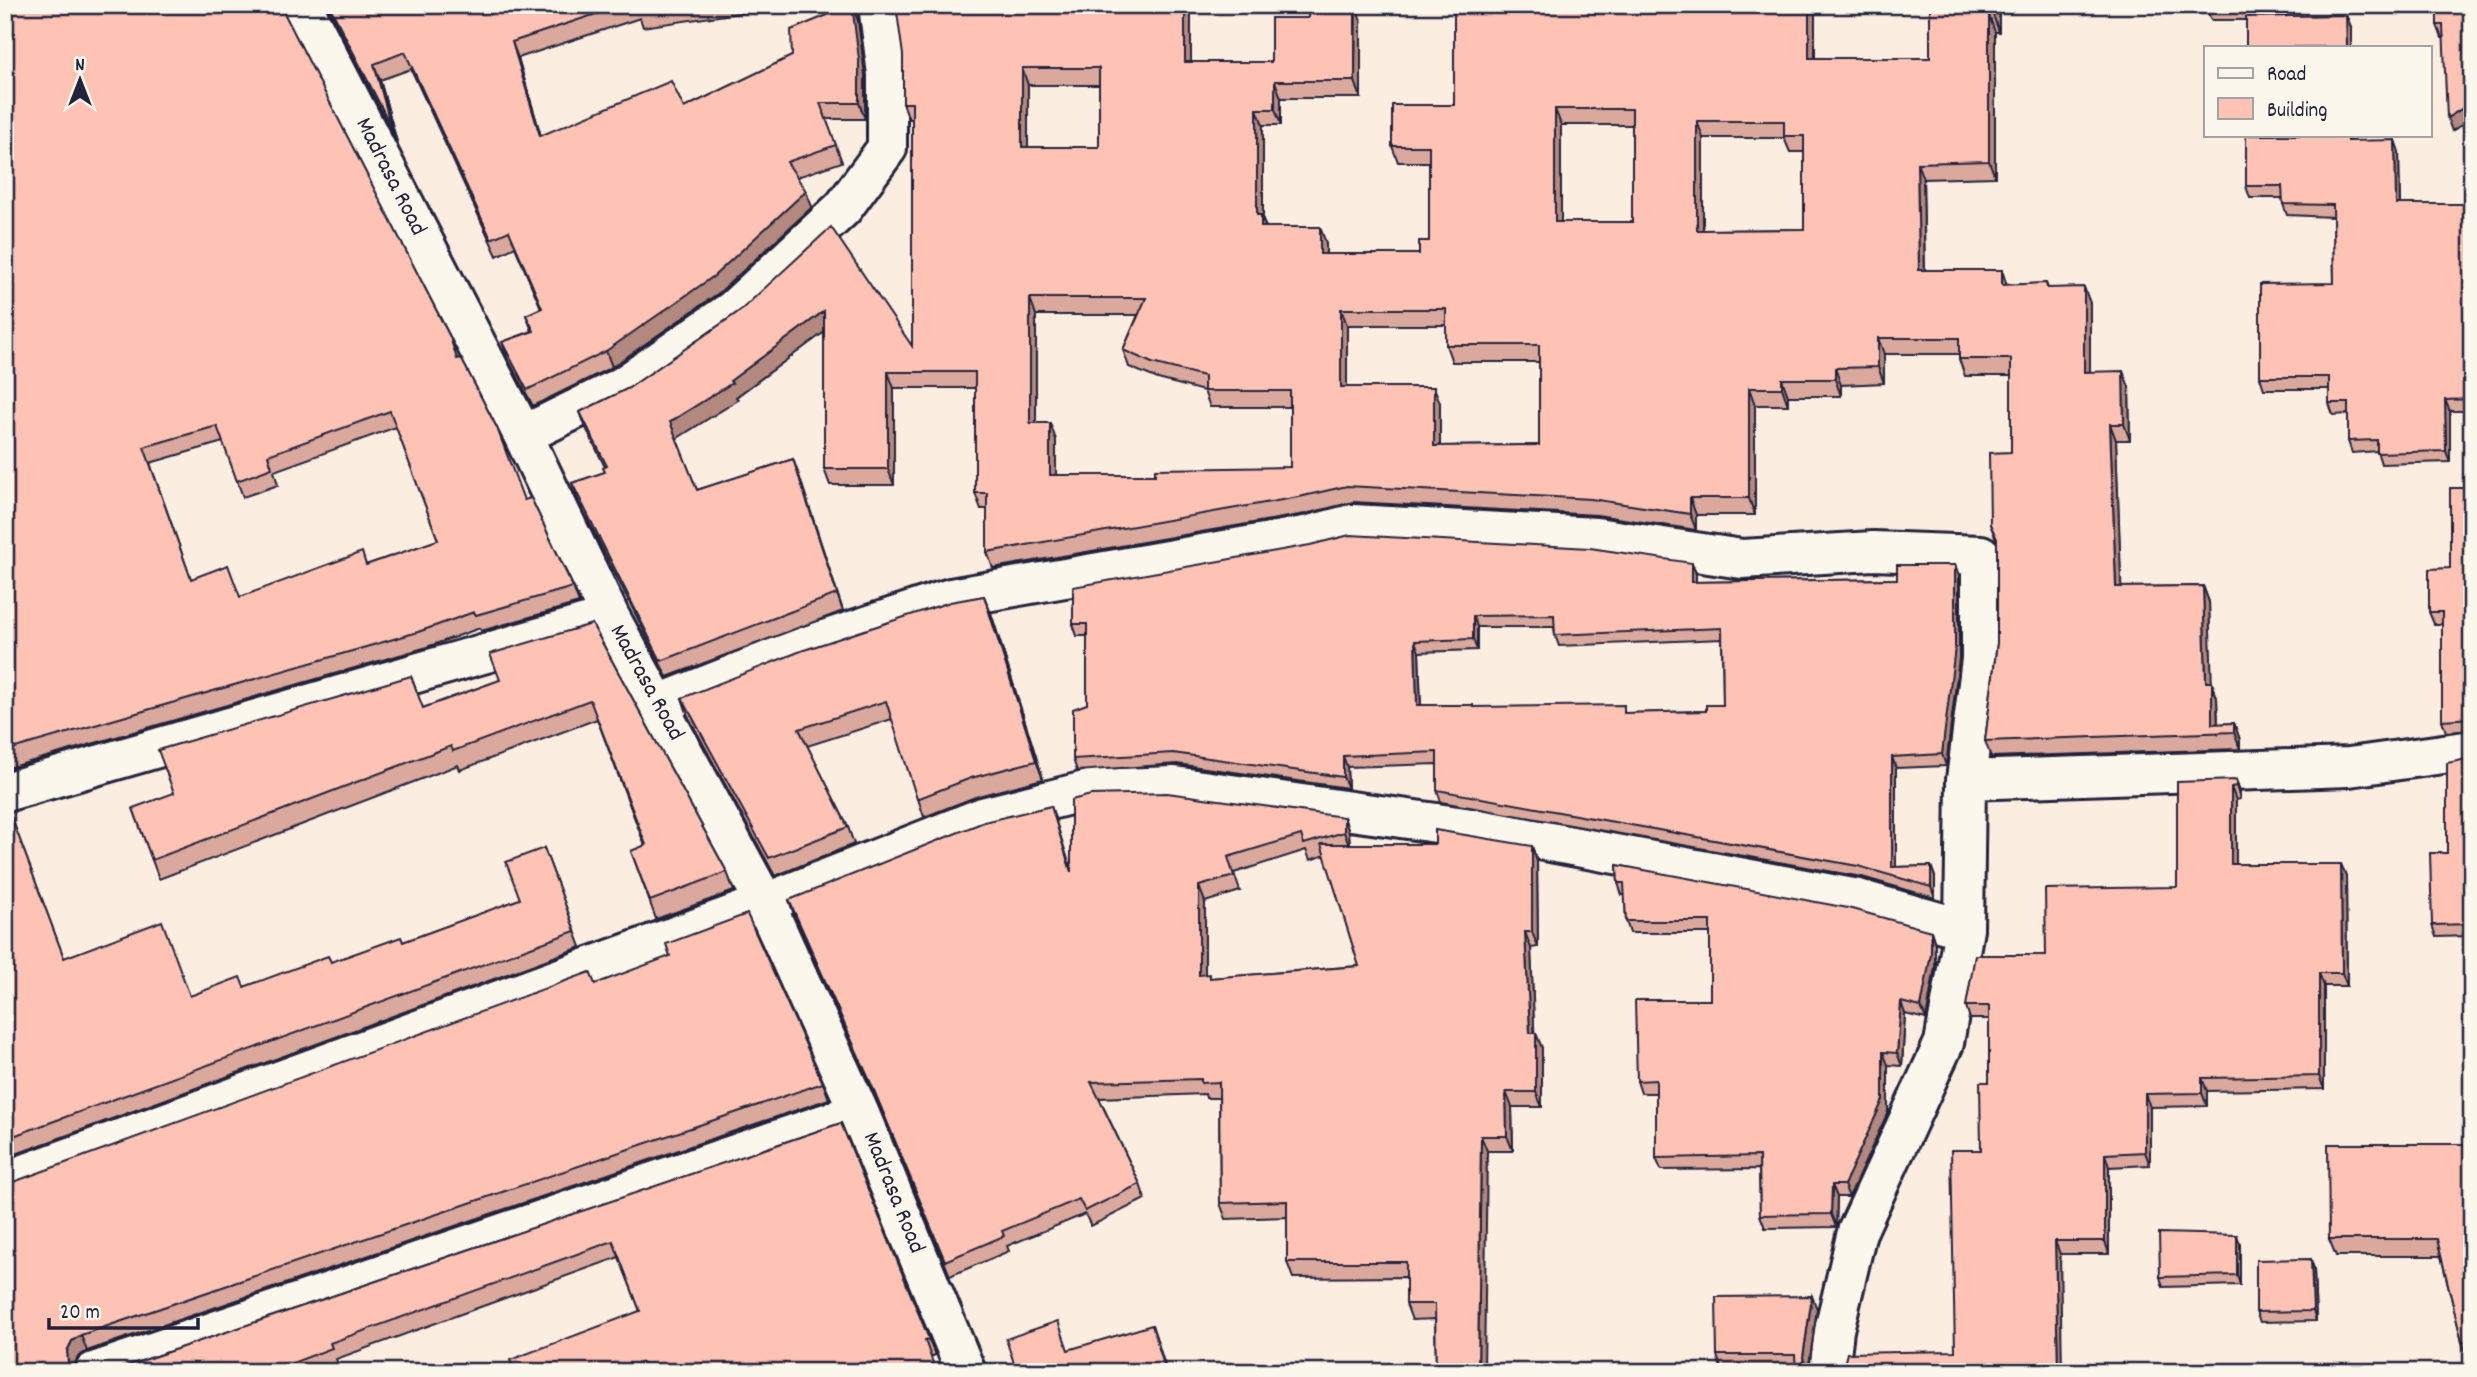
<svg xmlns="http://www.w3.org/2000/svg" width="2477" height="1377" font-family="Dekko,sans-serif">
<rect width="100%" height="100%" fill="#fcede1"/>
<filter id="ink" filterUnits="userSpaceOnUse"><feTurbulence type="fractalNoise" baseFrequency=".0143" numOctaves="2"/><feDisplacementMap in="SourceGraphic" scale="14" xChannelSelector="R" yChannelSelector="G"/><feConvolveMatrix kernelMatrix="1 2 1 2 8 2 1 2 1" color-interpolation-filters="sRGB"/></filter>
<g filter="url(#ink)">
<g fill="none" stroke-linecap="round" stroke-linejoin="round">
<defs>
<path id="minor" d="M302,5L523,435L610,617L765,903L859,1112L966,1372
M523,435L623,386L734,309L843,208L887,148V74L878,5
M659,704L800,648L951,598L1310,535L1352,524L1596,537L1742,559L1873,551L1981,555V659L1966,780L1964,929L1944,1043L1857,1232L1834,1330L1829,1372
M1966,780L2349,767L2472,750
M5,792L610,617
M5,1181L765,903L983,817L1093,789L1174,786L1486,830L1858,899L1964,929
M94,1372L859,1112"/>
</defs>
<use href="#minor" stroke="#22223b" stroke-width="44"/>
<use href="#minor" stroke="#fbf7ec" stroke-width="38"/>
</g>
<path fill="#daa89c" stroke="#22223b" stroke-width="2" fill-rule="evenodd" d="M5,5L458,359L524,500L573,587L579,603L481,631L480,628L424,648L5,769ZM396,427L438,540L366,565L240,597L191,579L150,463L223,442L243,497L278,485L274,471Z
M327,5H795L643,27L640,18L518,58L541,136L684,108L792,56L852,5L858,21L865,75V119H826L842,162L797,177L812,207L720,292L612,367L533,406L508,359L502,342L532,331L526,315L541,308L515,247L497,256L411,69L380,80L397,142Z
M1191,5V62H1271L1361,21V98H1281V125H1263V221L1266,227L1326,243V254H1419L1429,241V162H1398L1392,146L1454,105L1815,5V58H1930L1999,5V32H1995V177L1923,179L1925,270L2007,285L2046,283L2048,288L2090,303V372L2129,387L2130,440H2116L2121,587L2203,586L2209,602L2211,682L2217,698L2218,724L2234,723L2240,740V749L1991,757L1985,741L1997,643V542L1990,524L2011,452V376H1965L1959,359V354H1884V383L1841,385V396H1788V405H1755V515H1696V530L1597,515L1353,502L1305,514L993,568L987,552V509H981L975,493V388H894V485H830L824,469V332L736,397L738,400L676,438L697,490L793,459L843,611L667,677L578,500L572,483L605,472V467L586,428L580,412L629,388L741,310L912,346V119H909L903,103V55ZM1028,85H1099V147H1028ZM1561,125H1632V222H1561ZM1703,138H1784L1790,152H1804V229L1703,230ZM1036,315H1138L1123,350L1129,367L1158,379L1204,391L1210,407H1290V467L1155,475H1056V440L1036,423ZM1347,325H1446V345L1452,362H1539V445L1440,446V403L1347,387Z
M2174,5H2280V16L2346,15L2351,27V47H2246V20H2211L2207,10V6Z
M2472,5L2452,131L2444,38H2442L2437,25Z
M2246,135H2352V141L2399,152L2400,204H2472V411H2450V462L2381,464L2377,451L2352,453L2348,441V414L2333,415L2329,403V389H2264L2260,377L2334,283L2333,217L2287,215L2283,204L2282,198H2250L2246,186Z
M2472,488V730L2446,732L2442,720V624H2434L2429,612L2450,568Z
M1692,563L1696,574V582L1897,579L1955,565L1959,576V658L1946,766L1896,768V867L1931,866L1935,877V898L1862,877L1441,802L1437,790V764L1347,767L1348,788L1177,764L1077,771L1073,759L1087,704V636H1077L1073,624ZM1477,627H1554L1555,635L1559,646L1722,639L1723,705L1706,711L1627,713L1421,705L1419,652L1477,650Z
M991,613L1043,779L978,796L924,817L892,719L807,746L848,827L854,844L775,876L688,716L682,698Z
M592,624L727,872L734,891L656,919L631,851L645,846L597,719L460,770L458,765L159,879L133,808L423,708L500,680Z
M2472,758V936L2436,937L2432,925L2447,853Z
M2236,780L2240,793V799L2236,800V864H2341L2346,877L2347,986H2324V1089L2207,1091V1106L2150,1107V1165L2109,1167V1254H2060L1955,1351L1989,1082V1019H1970L1966,1006L2046,955L2177,887Z
M5,800L64,958L190,996L244,987L403,942L520,899L544,848L581,947L5,1158Z
M1051,806L1071,869L1344,817L1349,833L1350,844L1532,846L1537,862L1538,947L1531,948L1534,1033L1542,1048V1107H1512L1513,1151H1487L1436,1372L1435,1319L1412,1320L1406,1304V1277L1293,1278L1287,1262V1217L1226,1219L1220,1203L1219,1098H1206L1205,1094L1099,1098L1140,1184L1145,1199L1091,1226L1085,1214L1007,1246L1009,1251L950,1276L879,1103L794,915L789,900ZM1306,850L1310,860L1325,855L1359,966L1211,978L1205,974V902L1240,891L1234,873Z
M1617,865L1931,931L1935,944V967L1926,1019L1905,1014L1902,1066L1888,1065V1112L1849,1197H1837L1836,1227L1765,1228L1760,1215L1759,1169L1661,1170L1656,1158V1093H1641L1637,1081L1710,1000V933H1630L1626,921L1625,895H1622L1618,883Z
M595,984L823,1083L829,1099L87,1351L78,1357L73,1367V1371L5,1372Z
M841,1123L935,1355L931,1357L512,1366L640,1311L619,1257L336,1359L338,1364L318,1372H109Z
M2472,1144V1359L2469,1360L2462,1342L2441,1256H2336L2329,1239Z
M2240,1244V1285L2163,1287L2160,1277Z
M2314,1269L2316,1321L2260,1322L2256,1312Z
M1817,1309L1807,1370L1796,1368H1721L1717,1355Z"/>
<path fill="#b2887f" stroke="#22223b" stroke-width="2" d="M852,5L858,21L865,75V119L859,103Z
M1185,5H1191V79L1185,62Z
M1356,5L1361,21V98L1355,81Z
M1809,5H1815V75L1809,58Z
M1993,5H1999V32L1993,15Z
M2277,5H2280L2281,20L2277,10Z
M1989,15L1995,32V177L1989,161Z
M2346,15L2351,27V47H2347Z
M512,42L518,58L546,153L540,136Z
M374,64L380,80L397,142L391,126Z
M1022,68L1028,85V163L1022,147Z
M1275,81L1281,98V125L1275,109Z
M2472,102V118L2452,131L2447,118Z
M1257,109L1263,125V221L1267,231L1261,227L1257,215Z
M1555,109L1561,125V239L1555,222Z
M1697,121L1703,138V247L1697,230Z
M2348,135H2352V153L2348,141Z
M2395,140L2399,152L2400,215L2396,204Z
M1917,163L1923,179L1925,286L1919,270Z
M806,191L812,207L720,292L612,367L606,351Z
M1320,227L1326,243V270L1320,254Z
M2002,270L2007,286L2002,285Z
M2084,287L2090,303V388L2084,372Z
M1030,298L1036,315V440L1030,423Z
M1341,309L1347,325V403L1341,387Z
M824,311L830,328L736,397L738,400L676,439L670,422L730,381Z
M1878,338L1884,354V383L1878,367Z
M1835,368L1841,385V396L1835,379Z
M2123,371L2129,387L2130,440L2124,424Z
M888,372L894,388V485L888,469Z
M1782,379L1788,396V405L1782,388Z
M1434,387L1440,403V463L1434,446Z
M1749,388L1755,405V515L1749,498Z
M2445,400L2450,411V462L2446,451Z
M1050,423L1056,440V492L1050,475Z
M2110,424L2116,440L2122,604L2116,587Z
M793,459L799,475L843,611L837,594Z
M1690,498L1696,515V530L1690,514Z
M1692,563L1696,574V593L1692,582Z
M1955,565L1959,576V658L1946,766L1942,754Z
M2203,586L2209,602L2212,687V682L2217,698L2218,733L2212,724L2206,682Z
M984,596L991,613L1043,779L1036,761Z
M1473,616L1477,627V650L1473,639Z
M1415,641L1419,652L1421,716L1417,705Z
M2234,723L2240,740V749L2234,732Z
M1343,756L1347,767L1348,788L1343,777Z
M1892,757L1896,768V878L1892,867Z
M2236,780L2240,793V799L2236,786Z
M2231,787L2236,800V877L2231,864Z
M1344,817L1349,833L1350,848L1344,832Z
M1532,846L1537,862L1538,947L1532,932Z
M2341,864L2346,877L2347,986L2342,973Z
M1931,866L1935,877V898L1931,887Z
M1199,886L1205,902V990L1199,975Z
M1931,931L1935,944V967L1926,1019L1921,1007Z
M1525,932L1531,948L1535,1049L1530,1033Z
M2319,973L2324,986V1089L2319,1076Z
M1901,1002L1905,1014L1902,1066L1897,1053Z
M1536,1033L1542,1048V1107L1536,1092Z
M1883,1052L1888,1065V1112L1849,1197L1844,1185Z
M2202,1078L2207,1091V1106L2202,1093Z
M1506,1092L1512,1107L1513,1151L1507,1136Z
M2145,1094L2150,1107V1165L2145,1152Z
M1481,1136L1487,1151L1484,1372L1478,1370Z
M2105,1154L2109,1167V1254L2105,1241Z
M1832,1185L1837,1197L1836,1227L1831,1214Z
M2237,1235L2240,1244V1285L2237,1275Z
M2055,1241L2060,1254L2062,1372H2058Z
M2311,1259L2314,1269L2316,1321L2313,1311Z
M1812,1296L1817,1309L1808,1372H1806L1803,1357Z
M1152,1325L1158,1343L1167,1372H1166Z
M81,1335L87,1351L78,1357L73,1367V1372L68,1363L67,1351L72,1341Z"/>
<path fill="#fec3b5" stroke="#22223b" stroke-width="2" fill-rule="evenodd" d="M5,5H280L450,337L457,359L461,358L497,428L524,500L531,498L573,587L476,615L474,612L418,632L5,751ZM390,411L438,540L366,565L362,552L240,597L228,565L191,579L144,447L217,426L237,481L272,468L268,455Z
M329,5H623L512,42L540,136L671,81L684,108L792,56L791,30L852,5L859,59V103H820L836,145L787,162L806,191L714,276L606,351L527,390L502,342L534,331L526,315L542,308L509,231L491,239L405,52L374,64L391,126Z
M637,5H673L637,10Z
M896,5H1185V62H1271V18H1308V5H1355V81H1275V109H1257V215H1261V227H1320V254H1419V241H1429V146H1392V105H1454V5H1809V58H1930V5H1993V15H1989V161L1917,163L1919,270H2002V285L2046,283L2047,288L2084,287V372L2123,371L2124,424H2110L2116,587L2203,586L2206,682H2212V724L2234,723V732L1985,741L1997,643V539L1990,524L1989,453L2011,452V359H1959V338H1878V367L1835,368V379H1782V388H1749V498H1690V514L1591,499L1347,486L1299,497L987,552V493H975V372H888V469H824V311L730,381L732,383L670,422L697,490L793,459L837,594L661,661L572,483L605,472L603,468L607,466L580,412L629,388L741,310L831,227L912,346V103H903V55ZM1022,68H1099V147H1022ZM1555,109H1632V222H1555ZM1697,121H1784V136H1804V229L1697,230ZM1030,298H1146L1123,350L1152,363L1204,376V391H1290V467L1155,469V475H1050V423H1030ZM1341,309H1446V345H1539V445L1434,446V387H1341Z
M2207,5H2277V10H2207Z
M2437,5H2472V102L2447,118L2443,25H2437Z
M2346,15L2347,47H2246V17Z
M2246,135H2348V141L2395,140L2396,204H2472V399L2445,400L2446,451L2377,453V440L2348,441V403H2329V377H2260V284L2334,283L2333,205L2283,204L2282,186H2246Z
M2450,488H2472V718L2442,720V612H2429V569L2450,568Z
M1350,535L1590,548L1692,563V582L1897,579V565H1955V647L1942,754L1892,757V867L1931,866V887L1858,866L1437,790V752L1343,756V777L1173,753L1073,759V709L1087,704V624H1073V587L1310,545ZM1554,615L1555,635L1722,628L1723,705H1706V711L1624,713V705L1473,707V705H1417L1415,641L1473,639V616Z
M984,596L1036,761L971,778L917,799L886,701L799,729L848,827L769,858L682,698L801,651L950,602Z
M592,624L727,872L650,901L631,851L646,845L590,700L453,751L451,746L152,860L133,808L174,793L158,750L411,676L423,708L500,680L490,654Z
M2472,758V924L2432,925L2430,853H2447V763Z
M2236,780V786L2231,787V864H2341L2342,973H2319V1076L2202,1078V1093L2145,1094V1152L2105,1154V1241H2055L2058,1372H1842L1847,1353L1955,1351L1951,1150H1981L1980,1082H1989V1006H1966L1975,955H2046L2045,889L2177,887V782Z
M1167,793L1344,817V832L1304,844L1301,835L1228,857L1234,876L1199,886V975L1210,974V978L1359,966L1321,844H1435V830L1532,846V932H1525L1530,1033H1536V1092H1506L1507,1136H1481L1478,1370L1593,1369V1372H1436L1435,1304H1406V1262H1287V1201L1220,1203L1219,1082L1201,1083V1079L1091,1082L1140,1184L1085,1211L1079,1199L1002,1231L1004,1236L945,1261L873,1088L789,900L984,822L1051,806L1071,872V800L1091,795Z
M5,800L64,958L162,921L190,996L240,977L244,987L328,956L331,962L401,937L403,942L520,899L506,862L544,848L575,931L5,1139Z
M1617,865L1848,908L1931,931V954L1921,1007L1901,1002L1897,1053L1883,1052V1100L1844,1185H1832L1831,1214L1760,1215L1759,1156L1656,1158V1080L1637,1081L1635,1000H1710V921H1626L1624,883H1618Z
M747,914L823,1083L81,1335L72,1341L67,1351L68,1363L74,1372H5V1185L590,972L595,984L670,956L666,944Z
M841,1123L929,1339L925,1340L936,1372H495L512,1366L510,1360L640,1311L613,1241L330,1343L332,1348L292,1363L295,1372H109Z
M2328,1144H2472V1341L2462,1342L2437,1239H2329Z
M2159,1233L2237,1235V1275L2160,1277Z
M2311,1259L2313,1311L2256,1312V1260Z
M1812,1296L1803,1357L1804,1368L1807,1372H1796L1795,1355H1717L1716,1297Z
M1058,1321L1068,1350L1152,1325L1166,1372H1017L1006,1339Z"/>
</g>
<g text-anchor="middle" dominant-baseline="central" stroke-width="7" stroke-linejoin="round" paint-order="stroke">
<g font-size="24" fill="#22223b" stroke="#fbf7ec">
<text transform="translate(390 177) rotate(63)">Madrasa Road</text>
<text transform="translate(646 683) rotate(61)">Madrasa Road</text>
<text transform="translate(893 1193) rotate(68)">Madrasa Road</text>
</g>
</g>
<rect width="2477" height="1377" fill="none" stroke="#fbf7ec" stroke-width="28"/>
<rect x="14" y="14" width="2449" height="1349" fill="none" stroke="#22223b" stroke-width="2.5" filter="url(#ink)"/>
<rect x="2204" y="46" width="228" height="91" fill="#fbf7ec" stroke="#a4a2a5" stroke-width="2"/>
<rect x="2218" y="68" width="35" height="10" fill="#fbf7ec" stroke="#a4a2a5" stroke-width="2"/>
<text x="2267" y="80" font-size="21" fill="#22223b">Road</text>
<rect x="2218" y="98" width="35" height="21" fill="#fec3b5" stroke="#a4a2a5" stroke-width="2"/>
<text x="2267" y="116" font-size="21" fill="#22223b">Building</text>
<g transform="translate(80 80)" stroke="#fbf7ec" stroke-width="5" paint-order="stroke">
<path d="M0-5L12 26L0 18L-12 26Z" fill="#22223b"/>
<text y="-10" font-size="19" font-weight="bold" text-anchor="middle" fill="#22223b">N</text>
</g>
<path d="M49 1318v10h149v-10" fill="none" stroke="#22223b" stroke-width="3.5"/>
<text x="60" y="1318" font-size="21" fill="#22223b" stroke="#fbf7ec" stroke-width="5" paint-order="stroke">20 m</text>
</svg>
